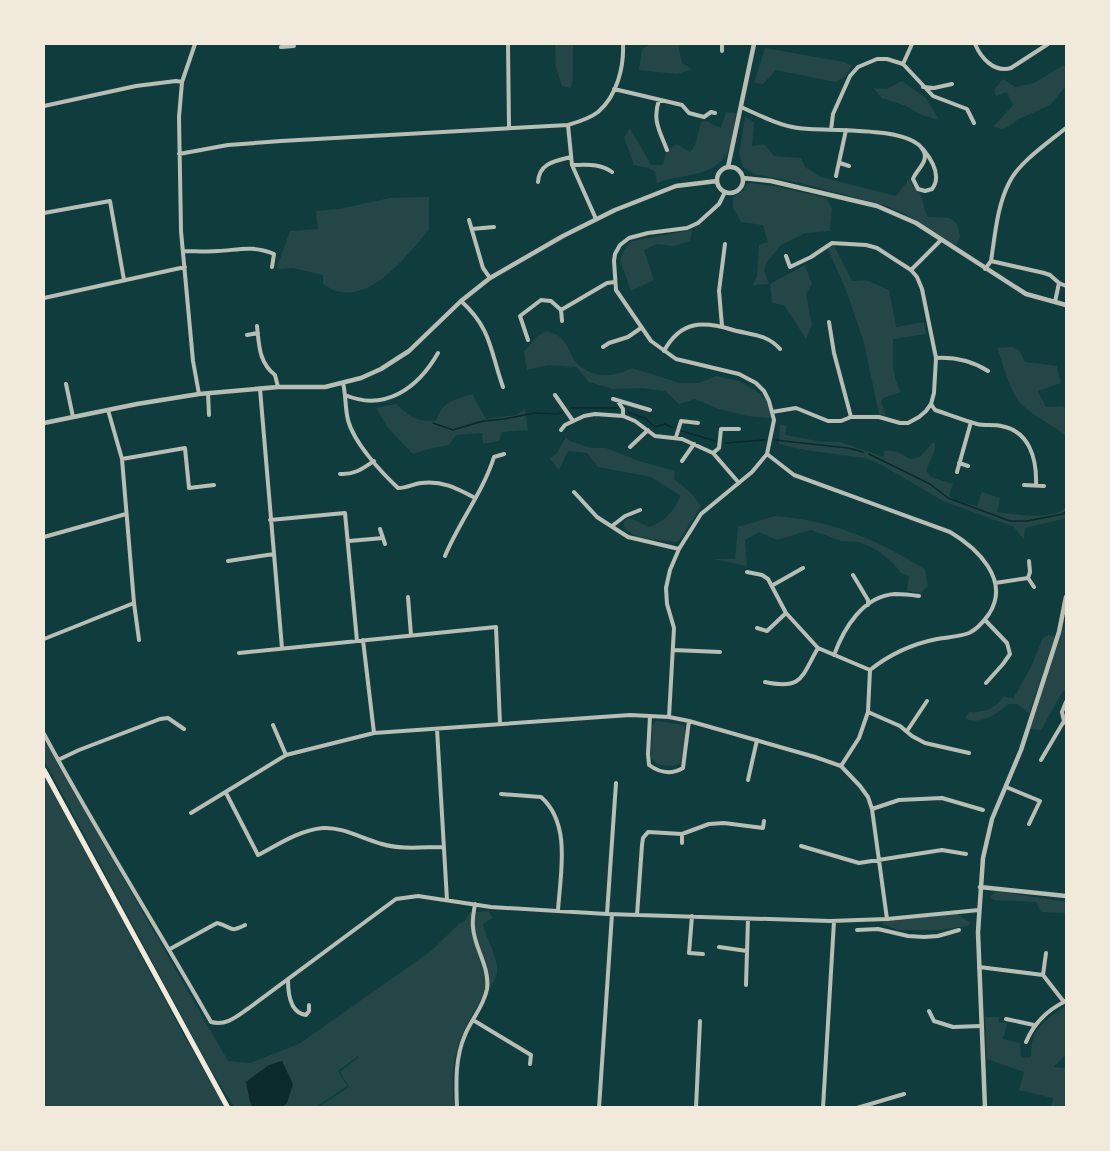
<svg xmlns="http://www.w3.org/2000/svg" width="1110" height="1151" font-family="Ubuntu,sans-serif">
<rect width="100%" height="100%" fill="#0f3d3e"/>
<path fill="#244646" d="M555,44H573V78L571,88L562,86L556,68Z
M650,44H680L679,49L682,63L692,69L677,74L639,70L642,49Z
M765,48L844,62L852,66L845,77L836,82L776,70L763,84L754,83Z
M1066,64V86L1050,105L1019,119L1008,127L1002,129L993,127L1013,105L1007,92L996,96L994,90L1003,79L1015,87L1034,83Z
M902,81L926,98L939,120L922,115L906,106L882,98L873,88L887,89Z
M726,112L736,113C734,124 733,136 730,146C719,179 682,173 657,183L655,172L649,168L634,165L624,137L630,128L651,165H663L666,152L676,144L690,152L695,145L701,122L706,121L721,128Z
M745,117L754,122L752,146L764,144L774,156L801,158L805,167L821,177L896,196L909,179C912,186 915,187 919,192C924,199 923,209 928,217L950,218L957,224L960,237L956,245L903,213L884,205L800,183L754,174L743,167L739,154Z
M748,183L774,186L826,198L832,208L830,231L805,233L781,245L767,262L764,271L769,284L753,285L757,276L759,245L768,242L763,225L741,222L733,208V197L743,191Z
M418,197H429V230C405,257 364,314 323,284V275L293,268L280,269L277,267L290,231L318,229L316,211L339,209L390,198Z
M692,230L690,241L674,246L656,244L644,250L654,280L631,291L620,260L624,250L632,241Z
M834,246L852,281L866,280L889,290L896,327L924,322L926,334L893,339C894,359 890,373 901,392L883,398L881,402L886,415L879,414L864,343L846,290L827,247Z
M805,265L812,284L806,294L812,325L806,339L784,305L772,303L770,284Z
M547,331C551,333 556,334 560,337C567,342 570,354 575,361C590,379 613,378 632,368L680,383H699L716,376L739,381L761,394L770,405L771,418L747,416L719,409L695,399L679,404L665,391L642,388L613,389L589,382L576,367L548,365L527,370L524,352L536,337Z
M1011,347L1019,350L1025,362L1057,366L1061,383L1038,391L1046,407L1063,406L1066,410V436C1052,424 1034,417 1021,404C1010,393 1003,363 997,348Z
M472,394L486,419L516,415L525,409L528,430L502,432L499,441L483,444L482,433L456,435L449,445L432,448L413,454L388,428L376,408L396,404C411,418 415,421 436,421C443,400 453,401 472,394Z
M780,424L787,426L785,435L822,442H840L884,457V451C895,450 900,452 910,459L920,457L932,443H935V449L926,471L931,477L953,484L949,495L956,501L977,506L982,492L1000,498L997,512C1013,514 1054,521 1066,507V518L1025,528L1024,540L1014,527L943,501L882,465L865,458L805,450L779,444Z
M566,437L570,441L591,448H606L639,461L675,471L674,479L690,492L701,506L679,541L675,542C657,539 636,541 624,527V521L630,518L649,527C665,521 672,513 680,498V495L651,477L598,467L587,453L568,451L559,470L550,459L557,453Z
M775,516C832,520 877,540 925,569L928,586L921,593L907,591L909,576L901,573L893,563L877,550L860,542L841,541L811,530L777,540L759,532L745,540L747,566L714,559H735L738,527Z
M1066,620V691H1063L1041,730L1030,729Z
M1049,635L1055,637L1029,713L1017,704H1009C996,714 982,725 965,719L969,712C983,713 995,709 1004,696L1013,699L1031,667L1043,638Z
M656,721L684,725C686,734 687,759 678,764C673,767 663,765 658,765L651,757L652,726Z
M44,740L228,1061L250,1063L299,1044L431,951L459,924L465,921L470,912L489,911L492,918L483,924C486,938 499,959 497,973C496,982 485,994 480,1001C457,1041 449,1061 454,1107H319L349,1087L340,1072L359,1057L358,1056L338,1071L347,1086L316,1107H234L210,1069L44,760Z
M44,774L181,1030L225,1107H44Z
M996,891L1066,902V913L1041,912L1036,902L994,900L990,897Z
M958,914L970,923L968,926L939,930H898L883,924V922L888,920Z
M1066,1006V1054L1054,1067L1066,1068V1107H1051L1053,1098L1019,1090L1024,1072L987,1059L985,1017H999L998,1022L1007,1023L1003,1039L1020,1043L1021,1058L1031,1057C1030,1029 1045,1020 1066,1006Z"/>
<path fill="#0a2a2b" d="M282,1061L293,1084L287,1103L282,1107H253L250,1102L246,1082L269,1065Z"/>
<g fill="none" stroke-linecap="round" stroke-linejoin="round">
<path stroke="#0a2a2b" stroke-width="1.5" d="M571,408H618
M628,412L646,419L655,427L665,424L673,428
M433,423L453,430L483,421L504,419L534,413L558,414L562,412
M682,431L715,441
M775,440L848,448L863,452
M725,443L765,440
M869,454L930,484L948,498L1010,521H1027L1063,514L1066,511"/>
<path stroke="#b8beb3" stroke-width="4" d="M195,44L182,82L179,117L181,231L193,361L199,394
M508,44L509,127
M975,44C981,58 994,73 1011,68L1048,44
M281,47L294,46
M722,51V44
M903,64L912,44
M923,87L934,88L952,84
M614,89L682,105L689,113L704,117L711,112L715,113
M659,100C652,121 660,131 667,150
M44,106L136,86L176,81L182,82
M741,107C759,115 778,125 798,128C824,132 909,125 923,150C930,161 916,170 913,179L918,189L925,191L932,189C942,176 932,160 923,149
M568,125C578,122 589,119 598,112C617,96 624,67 623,44
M831,130L833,114L850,76L858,67L877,59H887L903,64L933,96L967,109L974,123
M179,154L228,145L281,141L568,125L572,165L596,219
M840,163L849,166
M572,165C586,165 600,163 612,172
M836,176L846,130
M538,182C539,163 555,161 571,157
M44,213L110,201L124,280
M469,220L483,268L490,278
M472,229L494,227
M184,251C195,251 207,252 218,251C238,250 254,245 274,254L272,267
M991,261L1044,273L1050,275L1059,283L1055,302
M985,269L991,261C995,236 997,206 1009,183C1018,163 1049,142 1066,128
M911,270L941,240
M1059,283L1066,286
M44,298L185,267
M461,301C492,329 490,351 503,387
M561,310L562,321
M829,322L834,353L851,417
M257,326C259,345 259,363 275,375L278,387
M722,326L719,291L725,244
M247,335L258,333
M528,340L520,316L541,300L551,301L561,310L607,283L615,282
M603,347L609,343L628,337L641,328
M664,351C681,320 703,321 733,330C751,335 767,334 780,349
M936,358C955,357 972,361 988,371
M343,383C346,395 345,408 348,420C354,443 381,472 398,488C407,488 413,484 421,483C442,480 458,489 475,498
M66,384L73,417
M260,389L282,648
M208,393L209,415
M345,395C385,412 418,388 438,353
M555,395L573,421
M613,399L650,410
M617,400L623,409V416
M931,404L935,410L941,412C953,416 965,421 977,424C985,426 993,424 1001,426C1030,431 1037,460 1036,485
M108,410L122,459L134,603L139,640
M772,412L796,408L828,421H841L851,417H879L900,423H908L919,417L926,411L931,404L934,393L936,358L922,289L917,277L911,270L877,248L866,245L832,243L811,257L790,267L786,256
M561,430L565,425L584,416L595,414L623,416L635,421L655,436L682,439L713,453L739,483
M676,437L681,421L698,423
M630,447L648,430
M713,453L719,448L721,429H739
M767,454L794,475L950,532C977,548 1011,580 989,614C984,621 978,629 969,633C959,637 947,637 937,639C912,644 890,654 870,670L868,712L859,738L841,766
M122,459L185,448L189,488L214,485
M682,461L694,444
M959,463L968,466
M957,472L971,422
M340,474C354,475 362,469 374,461
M1024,485L1044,486
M574,492L597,517L628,537L679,549
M270,520L345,513L357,641
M612,526L625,516L640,510
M380,529L385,544
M44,537L126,514
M349,541L383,538
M445,556C459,522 483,492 494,457L504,454
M228,561L274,554
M747,572L762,575L768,579L786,613L818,648L870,670
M853,575L868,600V605
M1028,578L1034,587
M995,583L1028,578L1030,572L1029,561
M773,585L803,568
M408,597L411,635
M985,620L1007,643L1010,654L1003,664L986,683
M757,628L767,631L786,613
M44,639L134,603
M363,640L374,733
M673,650L720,652
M239,653L496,627L500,724
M834,655C844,628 863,596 895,594C903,594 912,595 919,596
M765,682C803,690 801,677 818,648
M1066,702L1062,712L1064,721L1066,723
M868,712L900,726L912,736L925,743L969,753
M650,716L648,754L649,765C660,773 671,775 683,768L689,721
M669,717L674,628L667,604L666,588L670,570L679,549L701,514L752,472L767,454L774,420L769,401L764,391L756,383L739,374L676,359L651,341L616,290L614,261L615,254L620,245L629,238L648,233L687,228L698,223L719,204L725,192
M273,725L286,755
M437,729L447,900
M907,731L927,701
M44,734C96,831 156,925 211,1022C227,1026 237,1016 249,1008L396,899L418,896L491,907L607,914L830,921L887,919L979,910
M58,760L79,750L160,719L168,718L184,729
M1041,760L1064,721
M748,780L757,740
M1006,787L1040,801L1029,824
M226,793L258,855C279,844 300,830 323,828C344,827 362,839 382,844C402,850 423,847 443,847
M501,794L541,797C572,824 560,875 558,911
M872,809L899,800L942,798L983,810
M191,813L286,755L374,733L630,715L669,717L689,721L815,757L841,766L860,786L868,797L872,809L887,919
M682,843V834
M801,846L859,863L942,850L966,854
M607,914L616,783
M637,915L642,845L643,838L648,832L682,834L709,824L724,823L763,828L764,821
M692,916L689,953L703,954
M857,930L878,929L908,936L924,937L938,936L959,930
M719,947L747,951
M170,949L217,923C232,926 228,934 245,925
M979,967L1043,975L1064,1002
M1043,975L1046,953
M288,980C288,993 290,1013 306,1015L309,1011V1005
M746,985L748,919
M929,1011L934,1021L953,1027L981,1026
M1006,1019L1034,1025
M473,1020L531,1055L530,1064
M1026,1042C1034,1023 1047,1010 1066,1001
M457,1108C456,1082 455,1058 465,1035C471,1020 484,1006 487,989C490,966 474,948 473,927C472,919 474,911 475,904
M599,1108L612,914
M696,1108L700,1021
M823,1108L834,921
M857,1108L904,1094"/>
<path stroke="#b8beb3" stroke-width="4.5" d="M728,167L754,44
M717 180a13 13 0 1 1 26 0a13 13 0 1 1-26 0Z
M743,178L771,181L877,206L916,223L1026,294L1066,305
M44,423L137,404L199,394L278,387H325L361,378L381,369L409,351L461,301L490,278L563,236L615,210L676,186L717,181
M980,887L1066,896
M985,1108L978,932L983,858L992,819L1021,750L1059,632L1066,597"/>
<path stroke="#f1e9da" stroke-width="5" d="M44,770L228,1108"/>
</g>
<rect width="1110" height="1151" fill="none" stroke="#f1e9da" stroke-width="90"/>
</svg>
